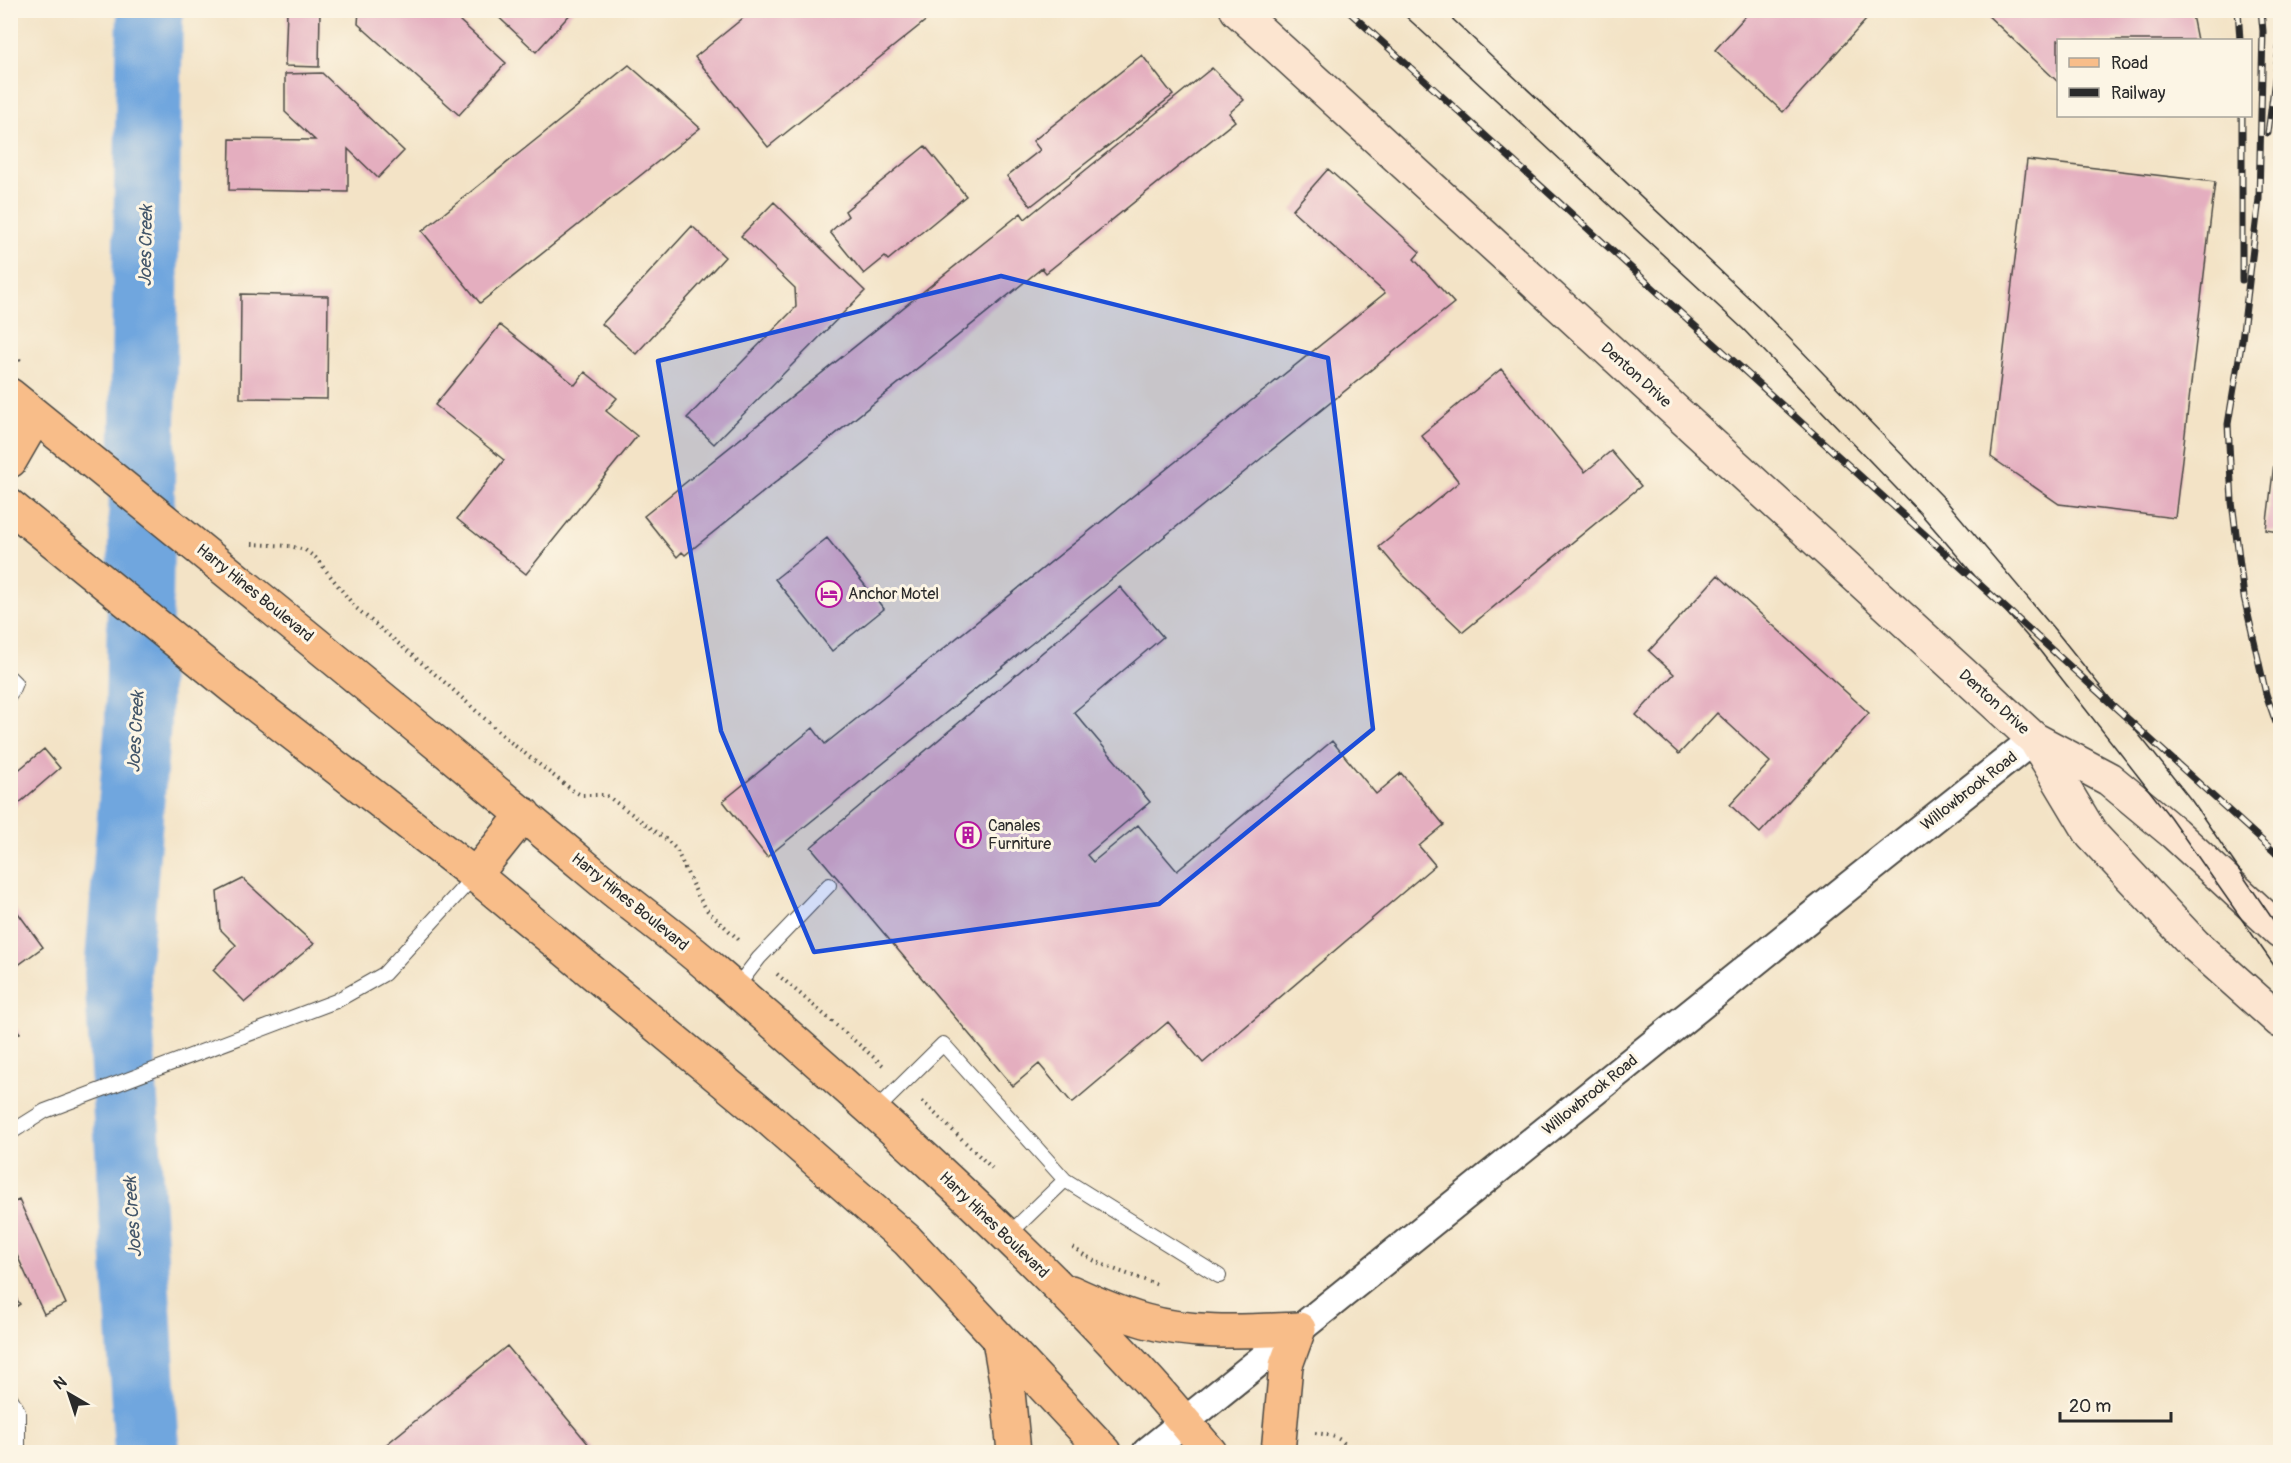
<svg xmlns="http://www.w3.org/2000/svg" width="2291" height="1463" font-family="Pangolin,sans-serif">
<rect width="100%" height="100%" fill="#fcf5e5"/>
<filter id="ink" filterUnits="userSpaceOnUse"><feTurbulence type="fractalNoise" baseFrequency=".0167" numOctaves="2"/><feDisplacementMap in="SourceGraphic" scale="12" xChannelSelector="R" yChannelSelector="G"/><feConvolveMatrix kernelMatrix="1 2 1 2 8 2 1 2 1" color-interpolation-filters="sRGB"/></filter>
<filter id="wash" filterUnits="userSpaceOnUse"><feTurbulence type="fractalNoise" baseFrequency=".008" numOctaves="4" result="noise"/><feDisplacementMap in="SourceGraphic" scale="24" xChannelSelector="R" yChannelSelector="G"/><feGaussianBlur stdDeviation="1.35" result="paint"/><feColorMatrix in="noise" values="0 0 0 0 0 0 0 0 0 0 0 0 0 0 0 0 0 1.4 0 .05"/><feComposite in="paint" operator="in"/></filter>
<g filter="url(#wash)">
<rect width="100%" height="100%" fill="#f3e3c6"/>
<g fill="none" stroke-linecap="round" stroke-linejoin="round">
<path stroke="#70a6de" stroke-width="66" d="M147,1452L117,973L138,722L150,10"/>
</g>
<g id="blocks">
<path fill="#e4aebf" d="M287,10H320L319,67L285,66Z
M359,10H448L506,63L459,115L358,24Z
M491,10H574L536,52Z
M753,10H939L768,147L695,57Z
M1751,10H1875L1783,112L1715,50Z
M1982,10H2191L2197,40H2058V82Z
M1142,55L1173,95L1031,206L1007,176L1040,150L1033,141Z
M629,65L700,128L480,303L422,231Z
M1212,68L1244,100L1229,113L1235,121L1046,273L1042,268L685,555L682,552L677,557L644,516L1021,213L1025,219Z
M322,73L404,151L378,178L348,149V192L229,190L230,139L315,140L285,112V74Z
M925,146L966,196L888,260L885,257L864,274L830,232L848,216L845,211Z
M2027,160L2215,182L2175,518L2059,504L1991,457Z
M1328,169L1420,252L1414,259L1454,303L767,857L723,801L813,728L825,744L1385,293L1292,210Z
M774,202L865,291L714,444L687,418L796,307L795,288L741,236Z
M692,226L725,257L636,354L602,324Z
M241,294L328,296L327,399L240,398Z
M500,325L575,385L585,372L617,398L606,411L637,436L526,574L457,519L504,460L435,405Z
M1501,369L1585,472L1611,451L1641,486L1463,632L1401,573L1379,547L1459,482L1421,435Z
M2279,422H2280V532L2266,530Z
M827,538L884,609L832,651L775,579Z
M1718,575L1869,713L1760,833L1730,805L1770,762L1717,713L1679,754L1636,715L1674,674L1649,651Z
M1120,587L1163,637L1074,712L1150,802L1087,855L1093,862L1138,825L1177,871L1332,741L1376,794L1401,773L1444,825L1419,846L1435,865L1203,1063L1168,1022L1072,1103L1039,1064L1013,1086L811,847Z
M44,749L60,768L10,811V777Z
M243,879L314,944L245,1002L213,970L236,945L220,929L217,892Z
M10,902L43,947L10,971Z
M10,1021L20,1033L10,1041Z
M19,1200L66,1304L44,1314L10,1240V1204Z
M10,1290L20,1304L10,1311Z
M507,1346L595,1452H377Z"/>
</g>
</g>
<g filter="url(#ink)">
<use href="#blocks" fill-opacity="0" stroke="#494742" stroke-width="1.5"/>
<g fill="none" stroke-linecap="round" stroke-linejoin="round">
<defs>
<path id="lane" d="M10,678L15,683L10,695
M735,989L759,958L829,885
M873,1113L943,1044L1065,1180L1219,1276
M10,1133L45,1111L336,1001L384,974L475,875
M1006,1237L1065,1180
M10,1397L18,1411V1452"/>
<path id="street" d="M1147,1452L1849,886L2034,739"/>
<path id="secondary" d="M1237,10L2034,739L2109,779L2174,833L2280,931
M2035,740L2092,835L2195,945L2280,1021"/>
<path id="primary" d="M10,395C206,554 402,713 595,875C634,908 676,937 714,971C864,1101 1013,1233 1147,1379C1169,1403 1189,1428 1210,1452
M10,461L36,416
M10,506L234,688L475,875L768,1118L907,1240L1105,1452
M475,875L524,814
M1071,1292C1095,1303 1120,1314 1145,1321C1193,1335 1249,1331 1299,1329L1286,1365L1278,1452
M999,1340L1008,1392L1014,1452"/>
</defs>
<use href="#lane" stroke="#494742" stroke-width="16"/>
<use href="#street" stroke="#494742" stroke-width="32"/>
<use href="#secondary" stroke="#494742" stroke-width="36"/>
<use href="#primary" stroke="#494742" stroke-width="36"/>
<path stroke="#494742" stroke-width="4" stroke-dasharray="1.5 4.5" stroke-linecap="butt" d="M10,352L21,361
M252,544L290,546L305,550L316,558L355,607L449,686L509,741L572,790L581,795H606L667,840L676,849L697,894L707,910L740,941
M777,974L885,1067
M922,1101L992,1168
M1073,1247C1096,1266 1130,1274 1158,1285
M1315,1433C1332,1435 1342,1437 1351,1452"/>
<use href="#lane" stroke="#fff" stroke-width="14"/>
<use href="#street" stroke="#fff" stroke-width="28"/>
<use href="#secondary" stroke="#fce5d0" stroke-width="33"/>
<use href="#primary" stroke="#f8bd89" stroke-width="33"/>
<path stroke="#2b2b2b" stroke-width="1.5" d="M1399,10L1743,329L1921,514L2040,651L2170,817L2280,974
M1443,10L1763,311L1942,496L2060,636L2192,801L2280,930"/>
<defs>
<path id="rail" d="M1347,10L2280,857
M2238,10L2240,40
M2261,10L2263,31L2259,199L2242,340L2228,424L2232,502L2244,597L2266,694L2280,734
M2242,116V280
M2268,133L2280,42"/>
</defs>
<use href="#rail" stroke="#2b2b2b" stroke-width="7"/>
<use href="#rail" stroke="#fcf5e5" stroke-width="4.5" stroke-dasharray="14" stroke-linecap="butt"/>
</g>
</g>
<path fill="#1d4ed8" fill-opacity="0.2" stroke="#1d4ed8" stroke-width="4.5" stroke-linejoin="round" d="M1001,276L1328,358L1373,729L1159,904L814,952L721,731L658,361Z"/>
<defs>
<symbol id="hotel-ring" viewBox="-11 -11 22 22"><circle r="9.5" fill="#fcf5e5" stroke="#b5179e" stroke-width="1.5"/><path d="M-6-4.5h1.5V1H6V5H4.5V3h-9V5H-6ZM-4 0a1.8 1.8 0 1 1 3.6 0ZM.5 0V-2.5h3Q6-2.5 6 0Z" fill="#b5179e"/></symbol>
<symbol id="building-ring" viewBox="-11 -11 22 22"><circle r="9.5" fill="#fcf5e5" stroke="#b5179e" stroke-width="1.5"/><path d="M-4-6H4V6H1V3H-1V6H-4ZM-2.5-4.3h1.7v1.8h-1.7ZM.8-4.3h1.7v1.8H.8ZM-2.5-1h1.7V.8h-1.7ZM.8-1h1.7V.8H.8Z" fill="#b5179e"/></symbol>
</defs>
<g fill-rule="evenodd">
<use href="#hotel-ring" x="814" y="579" width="30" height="30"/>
<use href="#building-ring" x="953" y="820" width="30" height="30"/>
</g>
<g text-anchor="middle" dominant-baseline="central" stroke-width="6" stroke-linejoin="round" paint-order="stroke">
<g font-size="16" fill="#2b2b2b" stroke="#fcf5e5">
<text transform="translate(1636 375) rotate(42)">Denton Drive</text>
<text transform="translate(255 593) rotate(39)">Harry Hines Boulevard</text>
<text transform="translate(1994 702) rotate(42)">Denton Drive</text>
<text transform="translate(1969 791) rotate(-38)">Willowbrook Road</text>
<text transform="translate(630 902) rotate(39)">Harry Hines Boulevard</text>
<text transform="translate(1590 1095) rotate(-39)">Willowbrook Road</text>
<text transform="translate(994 1225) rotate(44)">Harry Hines Boulevard</text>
</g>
<g font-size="16" fill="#2b2b2b" stroke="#fcf5e5" text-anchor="start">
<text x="848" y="594">Anchor Motel</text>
<text x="988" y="826">Canales<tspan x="988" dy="18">Furniture</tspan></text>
</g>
<g font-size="18" font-style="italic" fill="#43566a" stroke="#fcf5e5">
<text transform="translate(146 246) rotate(-89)">Joes Creek</text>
<text transform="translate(136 732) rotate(-87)">Joes Creek</text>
<text transform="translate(133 1217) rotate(-94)">Joes Creek</text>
</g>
</g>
<rect width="2291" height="1463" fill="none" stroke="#fcf5e5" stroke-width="36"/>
<rect x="2057" y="39" width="195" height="78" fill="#fcf5e5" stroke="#a8a49b" stroke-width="1.5"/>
<rect x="2069" y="58" width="30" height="9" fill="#f8bd89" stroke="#a8a49b" stroke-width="1.5"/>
<text x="2111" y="69" font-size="18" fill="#2b2b2b">Road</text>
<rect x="2069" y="88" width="30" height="9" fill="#2b2b2b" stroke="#a8a49b" stroke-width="1.5"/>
<text x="2111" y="99" font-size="18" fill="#2b2b2b">Railway</text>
<g transform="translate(69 1394) rotate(321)" stroke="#fcf5e5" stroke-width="4.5" paint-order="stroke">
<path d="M0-4.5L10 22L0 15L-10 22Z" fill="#2b2b2b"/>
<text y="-9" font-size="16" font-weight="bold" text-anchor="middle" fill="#2b2b2b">N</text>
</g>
<path d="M2060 1412v9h111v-9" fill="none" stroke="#2b2b2b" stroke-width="3"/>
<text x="2069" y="1412" font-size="18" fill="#2b2b2b" stroke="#fcf5e5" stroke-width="4.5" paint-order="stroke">20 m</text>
</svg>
